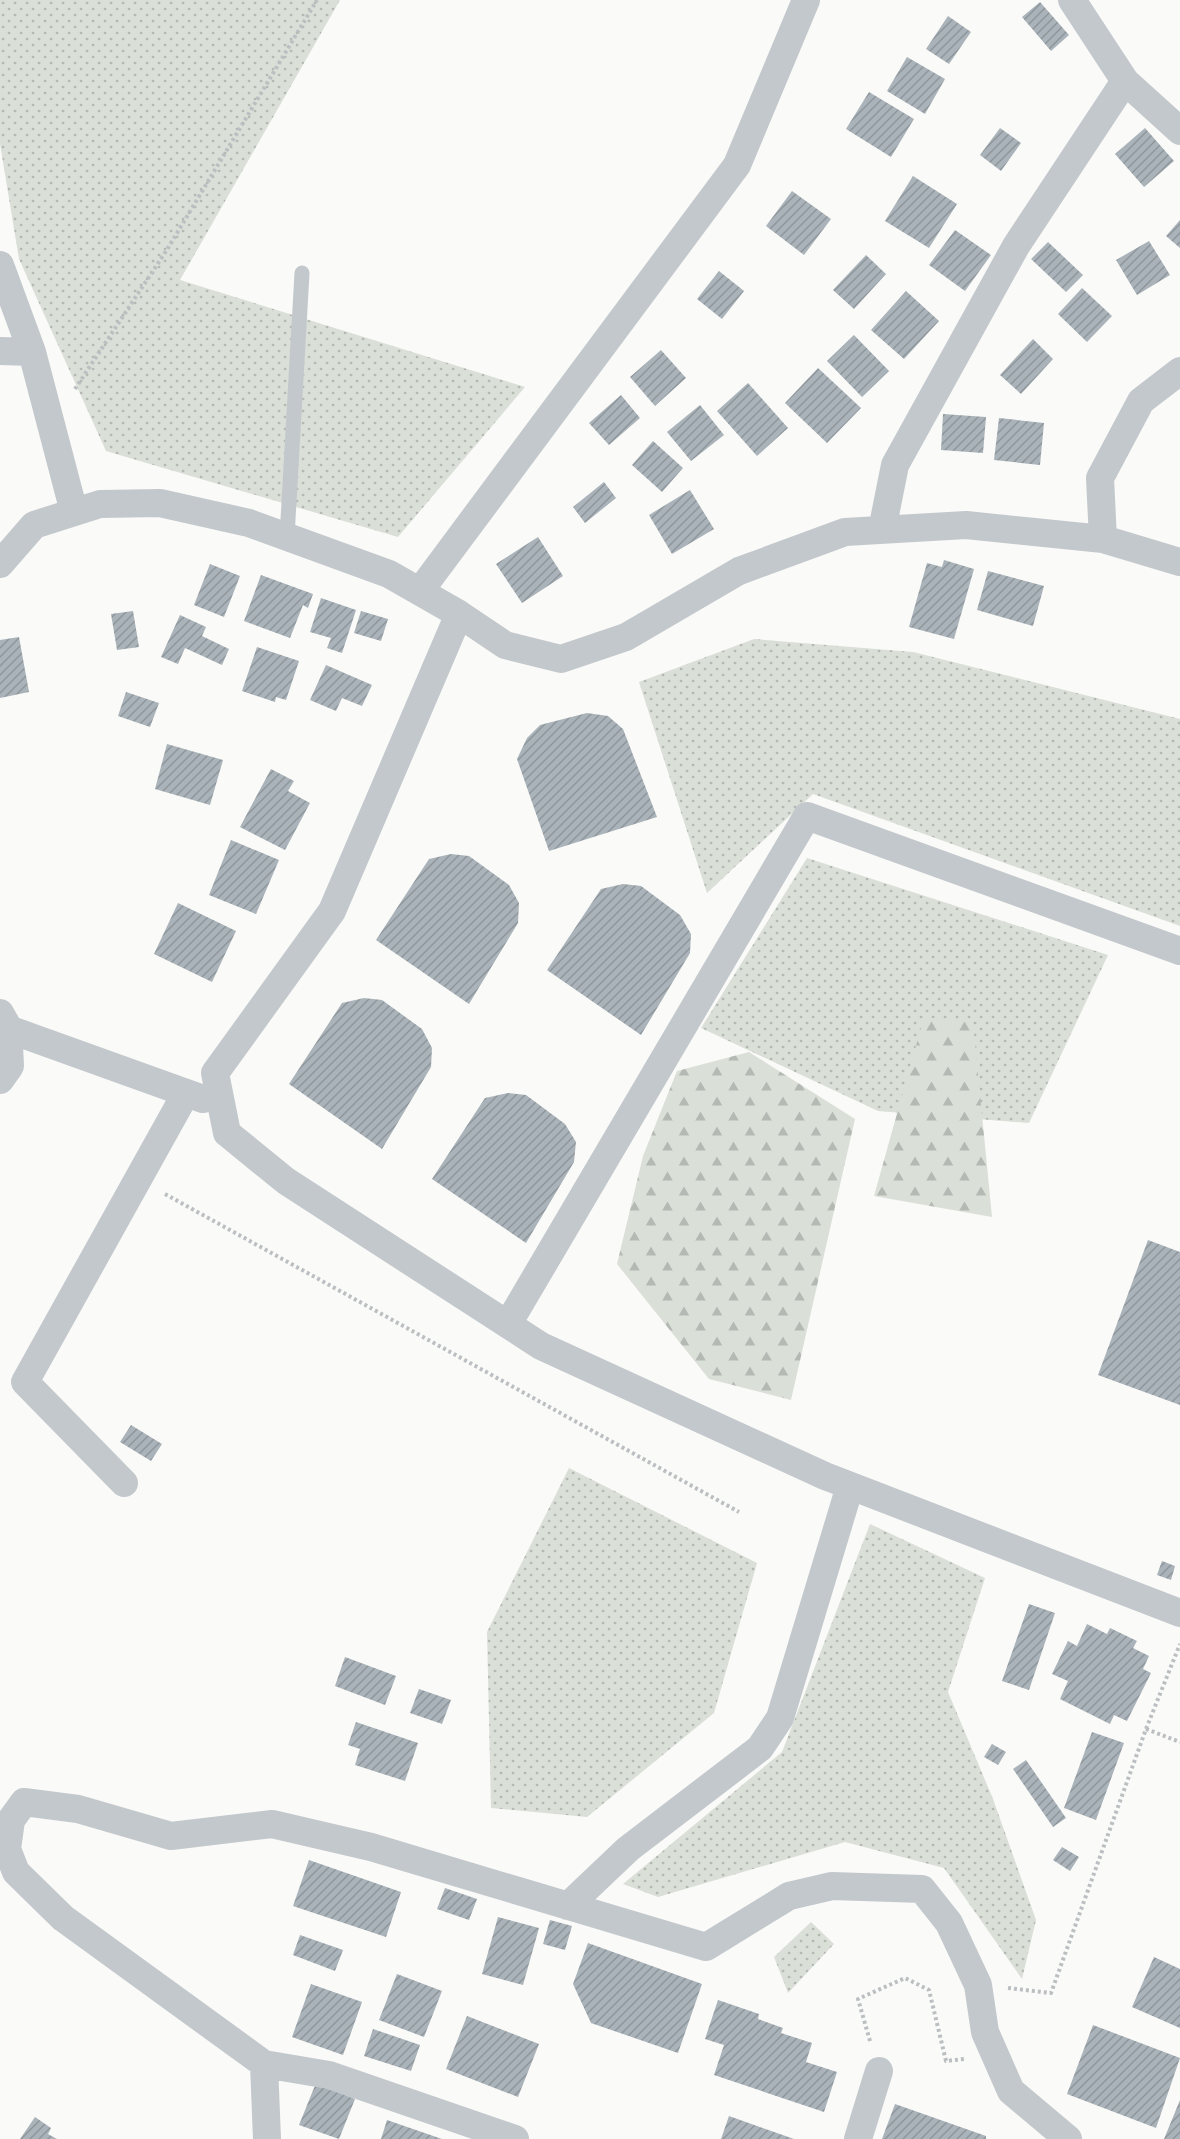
<svg xmlns="http://www.w3.org/2000/svg" width="1180" height="2139" font-family="Ubuntu,sans-serif">
<defs>
<pattern id="green-dots" width="8" height="8" patternUnits="userSpaceOnUse" patternTransform="scale(1.5)"><rect width="8" height="8" fill="#dadfd7"/><path d="M2 2h.1M6 6h.1" fill="none" stroke="#b4b9b4" stroke-width="1.8" stroke-linecap="round"/></pattern>
<pattern id="forest-firs" width="22" height="20" patternUnits="userSpaceOnUse" patternTransform="scale(1.5)"><rect width="22" height="20" fill="#dadfd7"/><path d="M5 1l3.5 6h-7zM16 11l3.5 6h-7z" fill="#b4b9b4"/></pattern>
<pattern id="building-hatch" width="6" height="6" patternUnits="userSpaceOnUse" patternTransform="scale(1.5)"><rect width="6" height="6" fill="#aab3b9"/><path d="M-1 1l2-2M0 6l6-6M5 7l2-2" fill="none" stroke="#8e969c"/></pattern>
</defs>
<rect width="100%" height="100%" fill="#fafaf8"/>
<path fill="url(#green-dots)" d="M0,0H340L180,280L525,387L398,537L106,451L19,259L0,144Z
M754,639L913,652L1180,719V926L813,794L707,893L639,682Z
M807,858L1108,955L1029,1123L878,1111L701,1028Z
M569,1468L757,1563L714,1713L587,1817L491,1808L487,1632Z
M870,1524L985,1578L948,1692L993,1799L1036,1920L1022,1979L944,1868L845,1842L658,1897L623,1884L782,1752Z
M811,1922L834,1944L788,1993L774,1957Z"/>
<path fill="url(#forest-firs)" d="M924,1017L973,1023L992,1217L874,1196Z
M749,1052L855,1119L791,1400L709,1379L617,1264L643,1156L677,1071Z"/>
<path fill="url(#building-hatch)" d="M1040,2L1069,35L1051,51L1022,17Z
M948,16L971,32L949,64L926,49Z
M907,57L945,79L925,114L887,91Z
M869,92L914,119L891,157L846,129Z
M1000,128L1021,143L1001,171L980,155Z
M1145,128L1174,161L1144,187L1115,154Z
M913,176L957,204L929,248L885,221Z
M792,191L831,219L804,255L766,226Z
M1180,220V248L1166,236Z
M955,230L991,255L965,291L929,265Z
M1149,241L1170,275L1137,295L1116,260Z
M1048,242L1083,275L1066,292L1031,259Z
M866,255L886,274L854,309L833,290Z
M719,271L744,291L722,319L697,299Z
M1082,288L1112,316L1087,342L1058,314Z
M906,291L939,321L904,359L871,330Z
M854,335L889,371L862,397L827,361Z
M1033,339L1053,359L1021,394L1000,375Z
M661,350L686,378L655,406L630,377Z
M818,368L861,408L827,443L785,403Z
M748,383L788,428L757,456L717,411Z
M621,395L640,418L609,445L589,423Z
M700,405L724,435L691,461L667,432Z
M943,414L986,417L983,453L941,450Z
M999,418L1044,423L1040,465L994,460Z
M653,441L683,468L662,492L632,465Z
M604,482L616,498L585,523L573,507Z
M690,490L714,529L672,554L649,515Z
M538,537L563,576L522,603L496,564Z
M944,560L974,569L954,639L909,627L927,563L942,567Z
M210,564L240,576L224,617L194,605Z
M988,571L1044,586L1033,626L977,610Z
M261,575L313,594L308,608L303,605L290,638L244,621Z
M321,598L356,610L342,653L327,648L331,638L310,632Z
M133,611L139,647L117,650L111,614Z
M361,611L388,619L381,641L354,633Z
M180,615L206,627L202,636L229,649L222,665L185,648L178,664L161,657Z
M19,637L29,692L0,698V640Z
M257,647L299,661L286,700L276,697L275,702L242,691Z
M326,665L372,685L362,706L342,698L336,711L310,700Z
M126,692L159,703L150,727L118,716Z
M587,713L608,716L623,729L657,817L549,851L517,759L527,738L540,725Z
M167,744L223,760L210,805L155,789Z
M271,769L294,781L288,791L310,803L285,850L240,827Z
M231,840L279,860L256,914L209,895Z
M451,854L469,856L509,885L519,903L518,923L469,1004L376,940L429,859Z
M623,884L641,886L680,915L691,934L690,953L641,1035L547,970L601,889Z
M178,903L236,931L212,982L154,954Z
M364,998L382,1000L422,1029L432,1048L431,1067L382,1149L289,1084L342,1003Z
M508,1093L526,1095L565,1124L576,1142L574,1162L526,1243L432,1179L485,1098Z
M1148,1240L1180,1252V1405L1098,1375Z
M131,1425L162,1444L151,1461L120,1442Z
M1162,1561L1175,1566L1171,1580L1157,1575Z
M1029,1604L1055,1613L1029,1690L1002,1681Z
M1087,1624L1107,1634L1110,1628L1137,1641L1133,1648L1149,1656L1143,1669L1151,1673L1127,1721L1114,1715L1110,1724L1060,1699L1068,1681L1052,1674L1068,1641L1077,1646Z
M345,1657L396,1676L385,1705L335,1686Z
M419,1689L451,1700L442,1724L410,1713Z
M356,1722L418,1743L405,1781L355,1765L360,1749L348,1745Z
M1092,1732L1124,1743L1096,1820L1064,1808Z
M992,1744L1006,1752L998,1765L984,1757Z
M1026,1760L1066,1818L1053,1827L1013,1769Z
M1062,1847L1079,1857L1070,1871L1053,1860Z
M309,1860L401,1892L386,1937L293,1906Z
M445,1888L477,1899L469,1920L437,1909Z
M498,1917L539,1928L523,1985L482,1974Z
M550,1920L572,1926L565,1950L543,1944Z
M300,1935L343,1950L335,1971L293,1955Z
M588,1943L702,1984L678,2053L591,2023L573,1984Z
M1154,1957L1180,1969V2028L1132,2007Z
M397,1974L442,1991L424,2037L379,2020Z
M311,1984L362,2002L343,2055L292,2037Z
M718,2000L759,2014L758,2019L783,2028L781,2033L812,2043L806,2062L837,2072L824,2112L714,2075L724,2045L705,2039Z
M467,2016L539,2044L518,2097L446,2069Z
M1093,2025L1180,2058L1156,2128L1067,2094Z
M373,2029L420,2045L411,2071L364,2056Z
M316,2083L355,2099L339,2139L299,2125Z
M1180,2100V2139H1164Z
M895,2104L986,2136V2139H882Z
M729,2116L794,2139H721Z
M35,2117L51,2128L48,2134L57,2139H20Z
M387,2120L442,2139H381Z"/>
<g fill="none" stroke-linecap="round" stroke-linejoin="round">
<path stroke="#bbbfc2" stroke-width="4" stroke-dasharray="3 3" stroke-linecap="butt" d="M75,389L168,248L317,0
M165,1194L739,1512
M1146,1729L1180,1742
M1008,1988L1051,1993L1146,1729L1180,1644
M870,2041L858,1999L905,1978L929,1990L946,2061L964,2059"/>
<path stroke="#c3c8cc" stroke-width="15" d="M287,537L302,273"/>
<path stroke="#c3c8cc" stroke-width="28" d="M1072,0L1125,81L1180,131
M0,265L32,352L74,512
M0,351L32,352
M882,530L895,465L1016,246L1125,81
M1103,539L1100,478L1141,401L1180,371
M0,564L34,525L100,504L160,503L249,523L389,574L459,614L505,645L561,659L626,637L739,571L845,532L966,525L1103,539L1180,562
M420,591L737,165L806,0
M459,614L332,911L215,1073L227,1133L286,1181L541,1346L825,1476L1180,1613
M0,1013L8,1027L10,1066L0,1080
M0,1026L203,1099
M508,1324L807,816L1180,951
M124,1483L25,1382L186,1093
M568,1906L628,1849L760,1748L780,1718L850,1486
M264,2064L267,2139
M515,2139L329,2075L264,2064L63,1918L16,1872L7,1849L11,1820L24,1802L78,1809L171,1836L272,1824L371,1847L706,1947L789,1896L832,1886L922,1889L949,1923L978,1985L985,2032L1011,2091L1068,2139
M858,2139L879,2071"/>
</g>
</svg>
